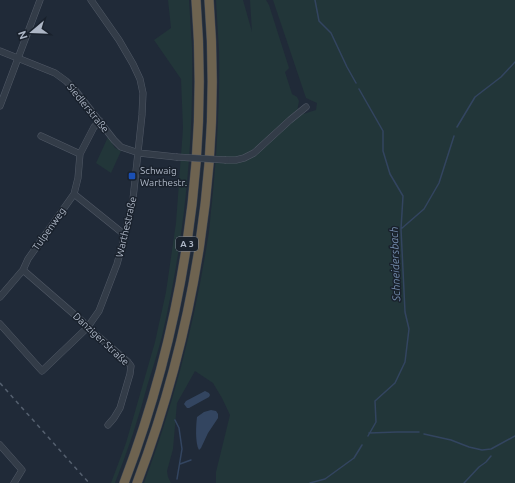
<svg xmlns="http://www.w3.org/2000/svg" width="515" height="483" font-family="Ubuntu,sans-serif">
<rect width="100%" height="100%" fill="#202a38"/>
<path fill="#223639" d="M168,0H189C190,16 191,32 192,48C194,145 184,242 162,336C158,352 153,367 148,383C139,417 128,450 115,483H111L126,443L155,342L166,292L176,223L183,128L181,79L154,40L171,28Z
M216,0H243L252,32L250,0H266L269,5L289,68L285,72L292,94L297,97L299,101L297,112L299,116L303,114L316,110L317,103L306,98L273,0H515V483H216V472L230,415L222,398L213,383L195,371L177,403L173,449L167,471L168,477L171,483H144C173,406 194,325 207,244C210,230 210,216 212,202C217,152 220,101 219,51C218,34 217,17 216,0Z
M108,137L115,148L121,151L111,173L96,163Z"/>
<path fill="#334560" d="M205,391L209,393L210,395L209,397L189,408H187L184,404L186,401Z
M211,410L216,411L218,414V418L208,433L201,448L199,450C195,443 196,425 197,417L204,412Z"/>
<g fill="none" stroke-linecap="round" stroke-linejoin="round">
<path stroke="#334560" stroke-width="1.5" d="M315,0L319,21L331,33L347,67L356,83
M359,89L383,131V151L390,174L403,196L401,229L405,312L409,329L405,362L395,383L375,401L376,422L368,436
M457,127L475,97L501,77L515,62
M401,229L424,209L439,183L454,136
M175,420L179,428L182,449L177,479
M369,433L397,432H419
M424,434L451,440L469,447L482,450L491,449L515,436
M180,464L191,460
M310,483L325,479L354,458L362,445
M464,483L479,467L486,462L491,456"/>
<defs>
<path id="minor" d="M0,51L55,73L66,81L75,90L114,140L121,147L139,153L176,157
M0,106L40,0
M41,136L80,154
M226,160H236L244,158L254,153L290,120L306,107
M74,194L125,235
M23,270L83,322L87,328L100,338L128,362L131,366L130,374L120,408L114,418L108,425
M0,297L23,270L28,259L74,194L78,178L80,154L94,127L100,121
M0,324L42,371L87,328L99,311L117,264L125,235L133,199L142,115L143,93L140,79L133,64L119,40L91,0
M0,445L22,470L14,483"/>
<path id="highway" d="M124,483C182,331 209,162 196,0
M137,483C195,330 222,163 209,0"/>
</defs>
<use href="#minor" stroke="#515966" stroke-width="7"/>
<use href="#highway" stroke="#3e4653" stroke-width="10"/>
<use href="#minor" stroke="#333c48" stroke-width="6"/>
<use href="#highway" stroke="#6e6350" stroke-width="9"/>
<path stroke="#55606f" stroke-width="1.5" stroke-dasharray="4 4" stroke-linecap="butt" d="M0,383L89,483"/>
<defs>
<path id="minor-bridge" d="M176,157L226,160"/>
</defs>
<use href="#minor-bridge" stroke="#515966" stroke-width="7" stroke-linecap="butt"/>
<use href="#minor-bridge" stroke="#333c48" stroke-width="6"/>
</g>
<rect fill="#1a4fb4" stroke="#19212c" stroke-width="1.5" x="128" y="172" width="8" height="8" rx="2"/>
<g text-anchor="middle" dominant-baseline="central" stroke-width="3" stroke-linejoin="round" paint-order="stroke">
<rect fill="#19212c" stroke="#818997" stroke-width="1" x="176" y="237" width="22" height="14" rx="3"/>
<g font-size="9" font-weight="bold" fill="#adb6c5">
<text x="187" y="244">A 3</text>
</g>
<g font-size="10" fill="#adb6c5" stroke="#19212c">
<text transform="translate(88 108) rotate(51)">Siedlerstraße</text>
<text transform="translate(126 227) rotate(-77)">Warthestraße</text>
<text transform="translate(49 229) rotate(-55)">Tulpenweg</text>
<text transform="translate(101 339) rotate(43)">Danziger Straße</text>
</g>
<g font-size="10" fill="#adb6c5" stroke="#19212c" text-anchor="start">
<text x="140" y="170">Schwaig<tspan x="140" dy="12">Warthestr.</tspan></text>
</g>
<g font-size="11" font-style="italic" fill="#748dae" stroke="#19212c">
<text transform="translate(395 264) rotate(-92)">Schneidersbach</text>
</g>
</g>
<g transform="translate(32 32) rotate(251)" stroke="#19212c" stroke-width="3" paint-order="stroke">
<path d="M0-3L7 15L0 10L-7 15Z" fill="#adb6c5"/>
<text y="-6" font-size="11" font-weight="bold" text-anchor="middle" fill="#adb6c5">N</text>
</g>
</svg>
